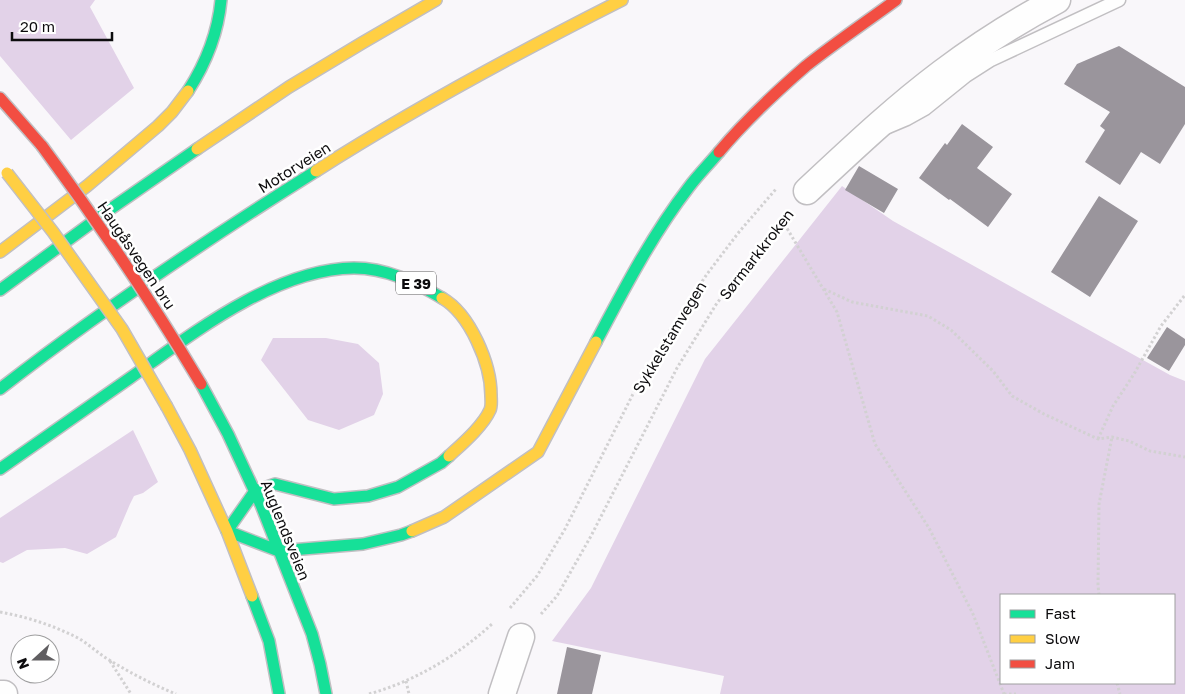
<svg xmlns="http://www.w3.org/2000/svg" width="1185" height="694" font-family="'Golos Text',sans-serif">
<rect width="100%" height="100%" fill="#f9f7fa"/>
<path fill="#e2d2e8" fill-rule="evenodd" d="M0,0H95L90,7L134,88L71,140L0,56Z
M842,186L893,221L1170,375L1185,381V694H720L724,676L552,641L591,588L705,359ZM1001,595H1174V683H1001Z
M273,338H326L358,344L379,363L383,394L374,415L339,430L308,420L261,360Z
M133,430L158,482L143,493L134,496L130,504L116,537L87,554L65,548L27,550L3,563L0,562V518Z"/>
<path fill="#9a959c" d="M1119,46L1185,87V124L1160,164L1141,152L1120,185L1085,162L1105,130L1100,126L1110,112L1064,84L1077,64Z
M962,124L993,147L977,168L1012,194L988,227L950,199L949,200L919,178L945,143L947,145Z
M859,166L898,189L884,213L845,190Z
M1099,196L1138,221L1090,297L1051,272Z
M1167,327L1185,339V345L1169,371L1147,358Z
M567,647L601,655L592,694H557Z"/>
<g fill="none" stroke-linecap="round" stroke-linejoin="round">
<defs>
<path id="lane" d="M888,127L907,119L925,109L966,76L991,60L1119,0"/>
<path id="street" d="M807,191C850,151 894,109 942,73C978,46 1017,21 1057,0
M0,694H4
M502,694L521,637"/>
<path id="fast" d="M188,91C206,63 218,33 221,0
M0,290L109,210L197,149
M596,342C624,289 652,235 689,187C698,175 709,164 719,152
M201,384L228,434L261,505L312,634L320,664L326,694
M0,389C101,310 208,239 316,171
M0,469C43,439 87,408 130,378C192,334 274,269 354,268C386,268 415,282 442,298
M412,531L401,535L363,544L279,551L227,531L255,491L275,484L334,499L368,496L398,487L441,463L449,456
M252,596L269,641L279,694"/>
<path id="slow" d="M197,149L289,87L362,43L436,0
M316,171C415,108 517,53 622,0
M0,252L87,186L158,126L172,112L188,91
M442,298C470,314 491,364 491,395C491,400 492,406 490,410C483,426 462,444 449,456
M167,407L190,450L227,531L252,596
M412,531L444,517L538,452L596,342"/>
<path id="jam" d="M0,98L42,146
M719,152C744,122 776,92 806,66C835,43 866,22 896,0"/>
</defs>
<use href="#lane" stroke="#c1bfc2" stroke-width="15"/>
<use href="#street" stroke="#c1bfc2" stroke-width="29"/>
<use href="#fast" stroke="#c1bfc2" stroke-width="14"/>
<use href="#slow" stroke="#c1bfc2" stroke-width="14"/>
<use href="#jam" stroke="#c1bfc2" stroke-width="14"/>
<path stroke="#d2d1d2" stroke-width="3" stroke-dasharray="2.5 2.5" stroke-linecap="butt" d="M782,220L837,312L875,444L929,528L973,614L1004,694
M824,289L852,302L928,316L951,330L993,371L1012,396L1044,414L1098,439L1112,437L1129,441L1150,451L1185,457
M1098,439L1113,406L1134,374L1161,326L1185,295
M1099,595L1098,585L1099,504L1112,437
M510,608L537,576L565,529L636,388L670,330L707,274L739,232L776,189
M0,612C28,617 55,626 80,639C91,646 100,655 111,661C132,674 154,685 176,694
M541,614L557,596L591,536L677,368L717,303L789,213
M110,661L131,694
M406,681L409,694
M1117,683L1120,694
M369,694C415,681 457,656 492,624
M1004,694H1016"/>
<use href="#lane" stroke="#fefefe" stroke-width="12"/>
<use href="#street" stroke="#fefefe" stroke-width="26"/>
<use href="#fast" stroke="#16e098" stroke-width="11"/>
<use href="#slow" stroke="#ffcf43" stroke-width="11"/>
<use href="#jam" stroke="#f24e42" stroke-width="11"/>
<defs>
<path id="slow-bridge" d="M7,173L53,232L122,329L167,407"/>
<path id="jam-bridge" d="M42,146C99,223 152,302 201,384"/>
</defs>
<use href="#slow-bridge" stroke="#c1bfc2" stroke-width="14" stroke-linecap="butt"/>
<use href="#jam-bridge" stroke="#c1bfc2" stroke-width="14" stroke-linecap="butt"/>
<use href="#slow-bridge" stroke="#ffcf43" stroke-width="11"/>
<use href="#jam-bridge" stroke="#f24e42" stroke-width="11"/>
</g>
<g text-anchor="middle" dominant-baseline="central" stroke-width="5" stroke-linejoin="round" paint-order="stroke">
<rect fill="#fff" stroke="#565556" stroke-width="1" x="396" y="271.5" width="40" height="23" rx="4"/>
<g font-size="14" font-weight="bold" fill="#0d0c0e">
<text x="416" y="283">E 39</text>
</g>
<g font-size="15" fill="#0d0c0e" stroke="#fff">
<text transform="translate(294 167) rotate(-32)">Motorveien</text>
<text transform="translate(756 254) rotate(-52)">Sørmarkkroken</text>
<text transform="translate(137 255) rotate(56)">Haugåsvegen bru</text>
<text transform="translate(669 337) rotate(-59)">Sykkelstamvegen</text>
<text transform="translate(286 530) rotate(68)">Auglendsveien</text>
</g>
</g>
<rect x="1000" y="594" width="175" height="90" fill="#ffffff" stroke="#9e9e9f"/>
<rect x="1010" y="610" width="25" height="8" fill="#16e098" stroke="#9e9e9f"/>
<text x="1045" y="619" font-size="15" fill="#0d0c0e">Fast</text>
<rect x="1010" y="635" width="25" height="8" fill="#ffcf43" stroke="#9e9e9f"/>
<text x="1045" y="644" font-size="15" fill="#0d0c0e">Slow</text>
<rect x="1010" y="660" width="25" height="8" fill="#f24e42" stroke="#9e9e9f"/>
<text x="1045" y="669" font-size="15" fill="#0d0c0e">Jam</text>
<g transform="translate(35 659) rotate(249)"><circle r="24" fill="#ffffff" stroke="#9e9e9f"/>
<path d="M0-4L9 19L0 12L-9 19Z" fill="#605e61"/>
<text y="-8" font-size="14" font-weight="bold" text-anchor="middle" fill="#0d0c0e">N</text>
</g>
<path d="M12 32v8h100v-8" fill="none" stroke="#0d0c0e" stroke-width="2.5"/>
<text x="20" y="32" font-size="15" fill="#0d0c0e" stroke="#ffffff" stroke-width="4" paint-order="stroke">20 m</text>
</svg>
